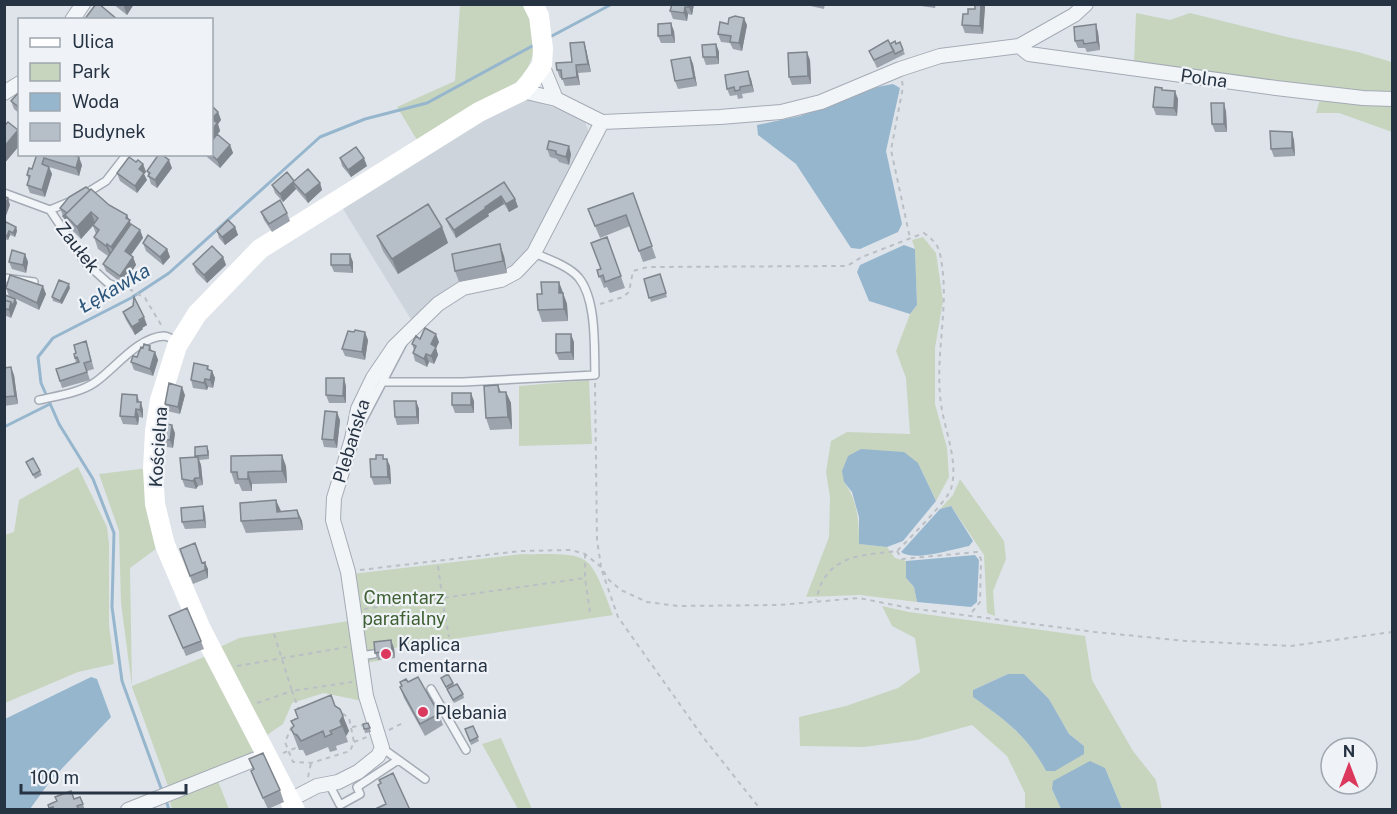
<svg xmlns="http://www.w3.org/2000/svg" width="1397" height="814" font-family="'Public Sans',sans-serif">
<rect width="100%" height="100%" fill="#dfe4ea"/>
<path fill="#cdd4dc" d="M523,98L571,113L584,120L590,135L528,250L513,270L412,321L340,204L482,116Z"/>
<path fill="#c7d5bf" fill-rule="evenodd" d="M460,5H526L533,18V55L522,83L420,145L397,107L455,81Z
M1136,13L1170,20L1190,13L1287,37L1358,52L1392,62V95L1134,65Z
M1320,99L1392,103V132L1339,113H1316Z
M923,237L936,253L943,301L935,348V404L947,448L949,477L936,501L918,463L844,482C858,501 859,521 859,544L887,547L895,558L906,561V578L914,587L917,602L860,595L806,597L829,537L830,497L826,472L831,441L847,432L910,434L906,378L896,351L910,314L917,305L915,249L912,240Z
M589,380L592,444L519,446V386Z
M78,467L107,527L109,544V625L114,664L78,672L5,703V535L14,532L19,500Z
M148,468L160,546L130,568L132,686L209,655L256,752L168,786L132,687L121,603L119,531L99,474Z
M960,479L1004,541L1006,559L993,591L995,616L987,613L984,555L951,506L940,509L953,495Z
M522,554C538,555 574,551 586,561C598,570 607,601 613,615L394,648L395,658L365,663L352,574Z
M882,606L909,612L1085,636L1092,680L1133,751L1156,780L1162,809H1122L1105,768L1052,789L1061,809H1025V793L1007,756L972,725L917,740L864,747L800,746L799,717L846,706L898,688L920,672L915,638L892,626ZM1008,674H1024L1049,699L1069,734L1084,746L1046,771C1026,734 1006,721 973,697V690Z
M349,621L362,701L324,693L292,703L283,724L267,735L220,647L239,638Z
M501,738L532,809H518L482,744Z
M218,781L229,809H172L170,802Z"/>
<path fill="#96b6ce" d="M893,84L900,88L886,151L902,224L898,232L860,249L851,248L796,164L758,135L757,125L800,116L877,87Z
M904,245L915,249L917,305L910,314L869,301L857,272L860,265Z
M861,449L904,452L918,463L936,501L903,541L887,547L859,544V517L852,492L844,482L842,471L848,456Z
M951,506L973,541L969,546C953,549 914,562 901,552L940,509Z
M975,555L979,560L977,602L971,607L917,602L914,587L906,578V561Z
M1008,674H1024L1049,699L1069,734L1084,746V754L1055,771H1046C1026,734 1006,721 973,697V690Z
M91,677L97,679L111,717L51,780L30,809H5V719Z
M1090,761L1105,768L1122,809H1061L1052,789L1053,781Z"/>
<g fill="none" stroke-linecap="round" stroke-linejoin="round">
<path stroke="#96b6ce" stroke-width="3" d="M550,37L612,4
M4,427L50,404
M162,791L122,681L112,607L114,533L93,479L59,424L41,383L38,357L53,338L131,298L169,273L320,137L365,119L427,103L536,44
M166,800L169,810"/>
<defs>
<path id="lane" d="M4,193L50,210L84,261L108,283L120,288
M85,194L106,181L127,154
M50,210L69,202
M4,278L34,282
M384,382H463L595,375C594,348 597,301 579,278C569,266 548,259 534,253
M39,400C56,396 79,393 94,383C113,371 137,337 164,336C168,336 173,340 177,341
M358,429L403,343
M360,656L374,654
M431,689L466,750
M382,748L425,779
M329,784L340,805L360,794L357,787L398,760"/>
<path id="street" d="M72,20L83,4
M1019,46L1029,54L1276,88L1363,98L1392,99
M542,65L556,99
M522,91L556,99L602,122L720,117L781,112L821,102L900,69L940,56L1019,46L1074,15L1086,4
M4,93L20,83
M290,800L317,786L338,782L358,772L378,756L382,748L366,696L348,572L333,520L334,498L352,439L358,409L373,378L394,347L438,304L463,288L501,280L516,272L534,253L602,122
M128,810L266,755"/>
</defs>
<use href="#lane" stroke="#a4abb5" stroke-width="10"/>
<use href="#street" stroke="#a4abb5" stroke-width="16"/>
<path stroke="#b9bfc5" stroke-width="2" stroke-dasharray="4.5 4.5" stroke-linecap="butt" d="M902,81L903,87L891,150L910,238
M129,289L145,298L163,328
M600,304L623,297L629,292L633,271L648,267L847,266L862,257L924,233C932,239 938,244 940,254C951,305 934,353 941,404C945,432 959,462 951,489C947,501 908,540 897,551C869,555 838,553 822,582C819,587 818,595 816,600
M595,383L597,540L601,566
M897,551L902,559L977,552L981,559L980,602L969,616
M585,554V578L590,612
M438,566L442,595
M360,570L520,551L571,550L585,554L601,567L609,580L621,590L647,602L678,606L779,605L859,598L909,608L1095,632L1186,641L1291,646L1392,632
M602,571L618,617L703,737L761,810
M442,599L449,637
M364,609L585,578
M274,634L292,691L352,682
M237,666L347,647
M257,703L292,691L299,710
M328,703L349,718L354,742L350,751L311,763L293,762L285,742L299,710Z
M352,727L364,725
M389,730L405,722
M354,742L367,737
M283,753L298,747
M308,777L311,763"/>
<use href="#lane" stroke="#f2f5f8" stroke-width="7"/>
<use href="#street" stroke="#f2f5f8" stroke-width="14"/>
<path stroke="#fff" stroke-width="20" d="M295,810L200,627L165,545L155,504L153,469L155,431L160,400L177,346L197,314L260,249L479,112L522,91L529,83L542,65L543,49L539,16L533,4"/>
</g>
<path fill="#9da3ac" d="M113,4H134L127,15Z
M672,4H694L692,15L688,14L687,21L673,19L670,11Z
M806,4H825L824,9L806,5Z
M920,4H936L935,8L921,6Z
M975,4H984L985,7L983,34L965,33L962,25L968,14L975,9Z
M728,24L747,25L742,51L733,49L730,43L721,42L718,34Z
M674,31L675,43H661L658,36Z
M1098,32L1100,50L1087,52L1085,48H1078L1075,41Z
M584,42L586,49L591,72L578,73L580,85L565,86L562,78H560L557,70L572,62Z
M716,44L719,52V64L706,65L703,57Z
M890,44L903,50L905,54L877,68L869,51Z
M690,57L693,64L697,86L678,89L675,81Z
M810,60L811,84L792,85L789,77Z
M751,79L754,92L742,94L743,98L738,99L737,95L730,96L727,89Z
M1162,88L1163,90L1178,99L1177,116L1156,115L1153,107Z
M20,91V114L14,109L11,101Z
M212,106L218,112L221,120L218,124L220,131L217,135L230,145L233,153L220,168L207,157L206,154H212L213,139L212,138Z
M1226,111L1227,132H1215L1212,124Z
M1294,140L1295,156L1274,157L1271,149Z
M547,149L571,154L569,165L559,162L557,159L550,157Z
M37,154L82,165L79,176L49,167L52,174L45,197L30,193L27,185L29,181L27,175L32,169Z
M340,158L367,166L351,177L342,166Z
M136,162L143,164L146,172L144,174L147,180L137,193L120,181L117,173Z
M172,168L157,188L151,184L147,171Z
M294,181L320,183L322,190L308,203L296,189L283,202L275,193L272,185Z
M504,182L515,199L518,207L509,212L504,204L488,214L489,216L456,238L449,226L446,219Z
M633,193L656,258L643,262L630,226L600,238L588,209Z
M109,205L127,215L131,224L140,230L143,238L131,255L133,257L136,265L123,284L106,271L103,264L108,256L98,249L94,237L96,234L93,226L81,239L66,224L60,208Z
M261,212L287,213L290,221L272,232L264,220Z
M4,225L16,227L17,231L15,237L10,235L8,240L4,239Z
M235,227L238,235L225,245L219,238L217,231Z
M442,227L448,243L398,274L383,251L377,236Z
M607,237L625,288L610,293L607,287L604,288L597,270L601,269Z
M143,243L167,249L170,257L163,265L146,251Z
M25,254L28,262L26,273L12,269L9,262Z
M504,256L507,273L459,282L455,271Z
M223,257L226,265L207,283L196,272L193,264Z
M353,262V273L334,272L331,265Z
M660,274L667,297L651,302L644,279Z
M10,275L46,294L39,310L16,299L17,303L11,318L4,315V295L9,296L6,288Z
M559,282L567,304L568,321L542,322L538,310L542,294Z
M70,288L62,304L53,301L52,297Z
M123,312L147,325L142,328L143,329L135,335L126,320Z
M420,339L439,342L436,348L438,355L434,364L429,362L427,367L415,361L413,353L414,350L412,344Z
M368,340L365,360L345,356L342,349Z
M86,341L94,369L87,371L90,380L62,388L56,369L76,363L74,354L76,353Z
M574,342V360H559L556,353Z
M150,346L152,351L155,352L158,360L153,376L134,370L131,362L137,357L143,348Z
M208,366L209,370L212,371L215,378L213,388L208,387L207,390L193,388L191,380Z
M4,368L14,375L18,404L4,406Z
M498,385L501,392H506L511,403L512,429L490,430L486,418Z
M346,386V403H329L326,395Z
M137,395L143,410V418L139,417L138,425L123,424L120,416Z
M185,395L180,414L167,411L165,404Z
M416,401L419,409V424L397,425L395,417Z
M474,401V413H455L452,405Z
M340,420L337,448L324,447L322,439Z
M175,433L173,448L162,446L159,439Z
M209,450V459L199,460L201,465L203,485L198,486L196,489L185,487L182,479L196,457Z
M385,459L390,466L391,484L374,485L371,477Z
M26,462L40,471L42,475L35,479Z
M286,466L287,483L252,484V491H242L239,484H235L231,472Z
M297,510L302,521L303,530L246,533L241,521L281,511Z
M205,514L206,528L185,529L182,522Z
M180,549L208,569V578L193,584Z
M169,616L201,641L204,649L186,656Z
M394,648L395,658L378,660L375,653Z
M441,678L453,683L454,685L463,694L464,698L454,703Z
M400,682H408L439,714L443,725L425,736L404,698L400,687L401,686Z
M335,706L343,716L349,731L346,736L348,742L336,746L337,750L330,752L328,747L306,756L303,750H299L291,729Z
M368,723L371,732L365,733L364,729Z
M473,726L479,741L471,745L465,729Z
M249,759L280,790L284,802L268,809L255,782L251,771L253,770Z
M80,797L85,810H50L48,805L74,799Z"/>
<path fill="#7f858c" d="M126,4H134L127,15L124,7Z
M689,4H694L692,15L689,7Z
M981,4H984L985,7L983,34L980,26Z
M685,7L688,14L687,21L684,13Z
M744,18L747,25L742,51L739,43Z
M671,23L674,31L675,43L672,35Z
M1096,24L1098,32L1100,50L1097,42Z
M584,42L586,49L591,72L588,64Z
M716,44L719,52V64L717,57Z
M807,52L810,60L811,84L808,76Z
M690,57L693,64L697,86L694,78Z
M576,65L578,73L580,85L577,77Z
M748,71L751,79L754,92L751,85Z
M1175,91L1178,99L1177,116L1174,108Z
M1224,103L1226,111L1227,132L1224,124Z
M218,112L221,120L218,124L220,131L213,140L212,136V119Z
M18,130L20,135V145L4,164V147Z
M1292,132L1294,140L1295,156L1292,148Z
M230,145L233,153L220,168L217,160Z
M569,146L571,154L569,165L566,157Z
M79,157L82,165L79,176L76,168Z
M364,158L367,166L351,177L348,170Z
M169,160L172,168L157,188L155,180Z
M143,164L146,172L144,174L147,180L137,193L135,186L139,169Z
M49,167L52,174L45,197L42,190Z
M293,182L296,189L283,202L280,194Z
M320,183L322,190L308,203L305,195Z
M501,196L504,204L488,214L489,216L456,238L454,230Z
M8,198L10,205L4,221V206Z
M515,199L518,207L509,212L506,204Z
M91,212L95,223L81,239L77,227Z
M127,215L134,232L115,258L111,247Z
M16,227L17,231L15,237L13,233Z
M235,227L238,235L225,245L222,237Z
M442,227L448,243L398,274L392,259Z
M140,230L143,238L128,259L125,251Z
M9,231L10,235L8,240L7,236Z
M107,244L112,256L111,258L106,246Z
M500,244L504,256L507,273L503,261Z
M167,249L170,257L163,265L160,257Z
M25,254L28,262L26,273L23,265Z
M350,254L353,262V273L350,265Z
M133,257L136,265L123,284L120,276Z
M223,257L226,265L207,283L204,275Z
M559,282L563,293H559Z
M69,284L70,288L62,304L60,301Z
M43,286L46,294L39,310L37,303Z
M563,293L567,304L568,321L564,309Z
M15,299L17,303L11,318L9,310L11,302Z
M144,317L147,325L142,328L143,329L135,335L132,327Z
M365,332L368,340L365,360L362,352Z
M436,334L439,342L436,348L438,355L434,364L431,356V344Z
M571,334L574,342V360L571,352Z
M155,352L158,360L153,376L150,369Z
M426,354L429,362L427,367L424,359Z
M11,367L14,375L18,404L15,396Z
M212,371L215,378L213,388L210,380Z
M344,378L346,386V403L343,396Z
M205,379L208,387L207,390L204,383Z
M182,387L185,395L180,414L178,407Z
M506,392L511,403L512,429L508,417Z
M471,393L474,401V413L471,405Z
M416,401L419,409V424L417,417Z
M141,402L143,410V418L140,410Z
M136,409L139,417L138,425L135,417Z
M337,412L340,420L337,448L334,440Z
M172,425L175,433L173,448L170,440Z
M282,455L286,466L287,483L282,471Z
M198,457L201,465L203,485L200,478Z
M387,459L390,466L391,484L388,477Z
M248,472L252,484V491L248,479Z
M195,478L198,486L196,489L193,481Z
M276,500L281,511L277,512Z
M203,506L205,514L206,528L204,520Z
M297,510L302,521L303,530L299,518Z
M205,562L208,569V578L205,570Z
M391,640L394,648L395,658L392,650Z
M343,716L349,731L346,736L340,721Z"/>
<path fill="#b6bec8" stroke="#7f858c" stroke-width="1.5" d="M96,4H99L118,20H84Z
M672,4H689V7H685L684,13L670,11Z
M975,4H981L980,26L962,25L963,14H968V9H975Z
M735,16L744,18L739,43L730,42L731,36L718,34L720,22L728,24L729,18Z
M671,23L672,35L658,36V24Z
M1096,24L1097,42L1084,44L1083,40L1075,41L1074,27Z
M888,40L894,51L874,60L869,51Z
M895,41L896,44L900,42L903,50L895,54L890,44Z
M584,42L588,64L576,65L577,77L562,79L561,70H557L556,63L572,62L570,43Z
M716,44L717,57H703L702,45Z
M807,52L808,76L789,77L788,53Z
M690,57L694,78L675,81L671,60Z
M748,71L751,85L740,87V90L735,91L734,87L727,89L725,75Z
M1155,87L1162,88V90L1175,91L1174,108L1153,107Z
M20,91V108L11,101Z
M1211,103H1224V124H1212Z
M212,106L218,112L212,119L217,123L212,130Z
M8,122L18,130L4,147V126Z
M1270,131L1292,132V148L1271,149Z
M217,134L230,145L217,160L211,154L212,141Z
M549,141L569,146L566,157L556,154V151L547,149Z
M356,147L364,158L348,170L340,158Z
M37,154H70L79,157L76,168L44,158L42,164L49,167L42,190L27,185L30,176L27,175L29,168L32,169Z
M159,154H161L169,160L155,180L148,176L150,173L147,171Z
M129,157L136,162L138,160L143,164L139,169L144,173L135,186L117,173Z
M308,169L320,183L305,195L293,182L280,194L272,185L287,172L294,181Z
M504,182L515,199L506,204L501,196L485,207L486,208L454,230L446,219Z
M86,187L90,190L65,215L66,219L63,216L67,213L60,208L69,197Z
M91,189L109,205L127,215L126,218L130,220L111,247L107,244L106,246L94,237L99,230L93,225L98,218L91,212L77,227L65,215Z
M633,193L652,246L639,251L626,215L595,226L588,209Z
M4,196L8,198L4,206Z
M280,200L287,213L269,224L261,212Z
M428,204L442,227L392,259L377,236Z
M228,220L235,227L222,237L217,231Z
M6,222L16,227L13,233L9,231L7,236L4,235V225Z
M131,224L140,230L125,251L133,257L120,276L103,264Z
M148,235L167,249L160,257L143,243Z
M607,237L621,276L605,282L603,275L599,277L597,270L601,269L591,243Z
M500,244L503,261L455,271L452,254Z
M212,246L223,257L204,275L193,264Z
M12,250L25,254L23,265L9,262Z
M331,254H350V265H331Z
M660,274L666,293L649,298L644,279Z
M10,275L43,286L37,303L6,288Z
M59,280L69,284L60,301L52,297Z
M541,282H559V293H563L564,309L538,310L537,294H542Z
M5,295L15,299L13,306L11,302L4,300Z
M134,297L144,317L139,320L140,322L132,327L123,312L133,306Z
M4,300L11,302L9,310L4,308Z
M425,328L436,334L431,344L436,347L431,356L426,354L424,359L413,353L416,346L412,344L416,336L420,339Z
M355,330L365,332L362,352L342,349L348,331L354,332Z
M556,334H571V352L556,353Z
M86,341L91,361L84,363L87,372L60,381L56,369L79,362L77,357L75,358L74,354L76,353L74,345Z
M144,344L150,346L149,350L155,352L150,369L131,362L133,356L137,357L141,347L143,348Z
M194,363L208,366L207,369L212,371L210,380L205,379L204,383L191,380Z
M11,367L15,396L4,397V368Z
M326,378H344L343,396L326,395Z
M169,383L182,387L178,407L165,404Z
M498,385L499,392H506L508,417L486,418L484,386Z
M452,393H471V405H452Z
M122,394L137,395V402H141L140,410L136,409L135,417L120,416Z
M394,401H416L417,417H395Z
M325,411L337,412L334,440L322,439Z
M161,423L172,425L170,440L159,439Z
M207,446L208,455L195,456V447Z
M282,455V471L248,472V479H238L237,472H231V456Z
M376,455H383V459H387L388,477H371L370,459H376Z
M198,457L200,478H195L193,481L182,479L180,458Z
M33,458L40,471L33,475L26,462Z
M276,500L277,512L297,510L299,518L241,521L240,503Z
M203,506L204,520L182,522L181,508Z
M195,543L202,563L205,562V570L190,576L180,549Z
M187,608L201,641L183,648L169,616Z
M391,640L392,650L375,653L374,642Z
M448,674L453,683L446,687L441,678Z
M418,677L439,714L420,724L400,687L402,686L400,682L406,679L408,682Z
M457,684L463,694L453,700L447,689Z
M331,695L335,706L340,709L343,716L340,721L342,726L330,731L332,734L325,737L323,731L301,741L297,735L294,734L291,729L294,726L291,721L298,718L295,710Z
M368,723L370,728L364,729L363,724Z
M473,726L478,737L470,741L465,729Z
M263,753L280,790L263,798L251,771L254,769L249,759Z
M393,773L410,810H373L386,804L378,785L381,783L379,780Z
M71,791L74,799L80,797L83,804L77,806L79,810H54L53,807L49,808L48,805L57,801L55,797Z"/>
<g fill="#dc385e" stroke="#eff3f7" stroke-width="2">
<circle cx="386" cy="654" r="6"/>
<circle cx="423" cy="712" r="6"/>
</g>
<g text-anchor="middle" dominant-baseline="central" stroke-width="4.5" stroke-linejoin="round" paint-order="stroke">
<g font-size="18" fill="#263343" stroke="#eff3f7">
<text transform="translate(1204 78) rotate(8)">Polna</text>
<text transform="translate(78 247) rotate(52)">Zaułek</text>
<text transform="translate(351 441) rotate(-73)">Plebańska</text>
<text transform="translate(158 447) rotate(-86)">Kościelna</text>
</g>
<g font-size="18" fill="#3f6032" stroke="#eff3f7">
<text x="404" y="597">Cmentarz<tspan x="404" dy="21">parafialny</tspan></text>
</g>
<g font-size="18" fill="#263343" stroke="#eff3f7" text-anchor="start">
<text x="398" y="644">Kaplica<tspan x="398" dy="21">cmentarna</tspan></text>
<text x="435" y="712">Plebania</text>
</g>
<g font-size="20" font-style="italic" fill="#2c567b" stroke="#eff3f7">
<text transform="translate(114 288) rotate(-30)">Łękawka</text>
</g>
</g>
<rect width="1397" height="814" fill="none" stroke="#263343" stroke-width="12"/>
<rect x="18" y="18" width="195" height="138" fill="#eff3f7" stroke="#9fa6af" stroke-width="1.5"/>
<rect x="30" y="38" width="30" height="9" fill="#ffffff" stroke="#9fa6af" stroke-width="1.5"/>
<text x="72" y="48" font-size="18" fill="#263343">Ulica</text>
<rect x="30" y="63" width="30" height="18" fill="#c7d5bf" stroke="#9fa6af" stroke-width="1.5"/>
<text x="72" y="78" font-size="18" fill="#263343">Park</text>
<rect x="30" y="93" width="30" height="18" fill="#96b6ce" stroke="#9fa6af" stroke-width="1.5"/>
<text x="72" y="108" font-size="18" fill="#263343">Woda</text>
<rect x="30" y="123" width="30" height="18" fill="#b6bec8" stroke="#9fa6af" stroke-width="1.5"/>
<text x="72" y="138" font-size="18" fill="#263343">Budynek</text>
<g transform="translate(1349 766)"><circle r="28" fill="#eff3f7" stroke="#9fa6af" stroke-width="1.5"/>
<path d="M0-4.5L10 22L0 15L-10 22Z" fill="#dc385e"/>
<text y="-9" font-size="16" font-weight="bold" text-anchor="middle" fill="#263343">N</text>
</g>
<path d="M21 784v9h165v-9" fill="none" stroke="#263343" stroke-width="3"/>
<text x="30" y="784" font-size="18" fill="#263343" stroke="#eff3f7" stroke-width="4.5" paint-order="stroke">100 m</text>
</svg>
